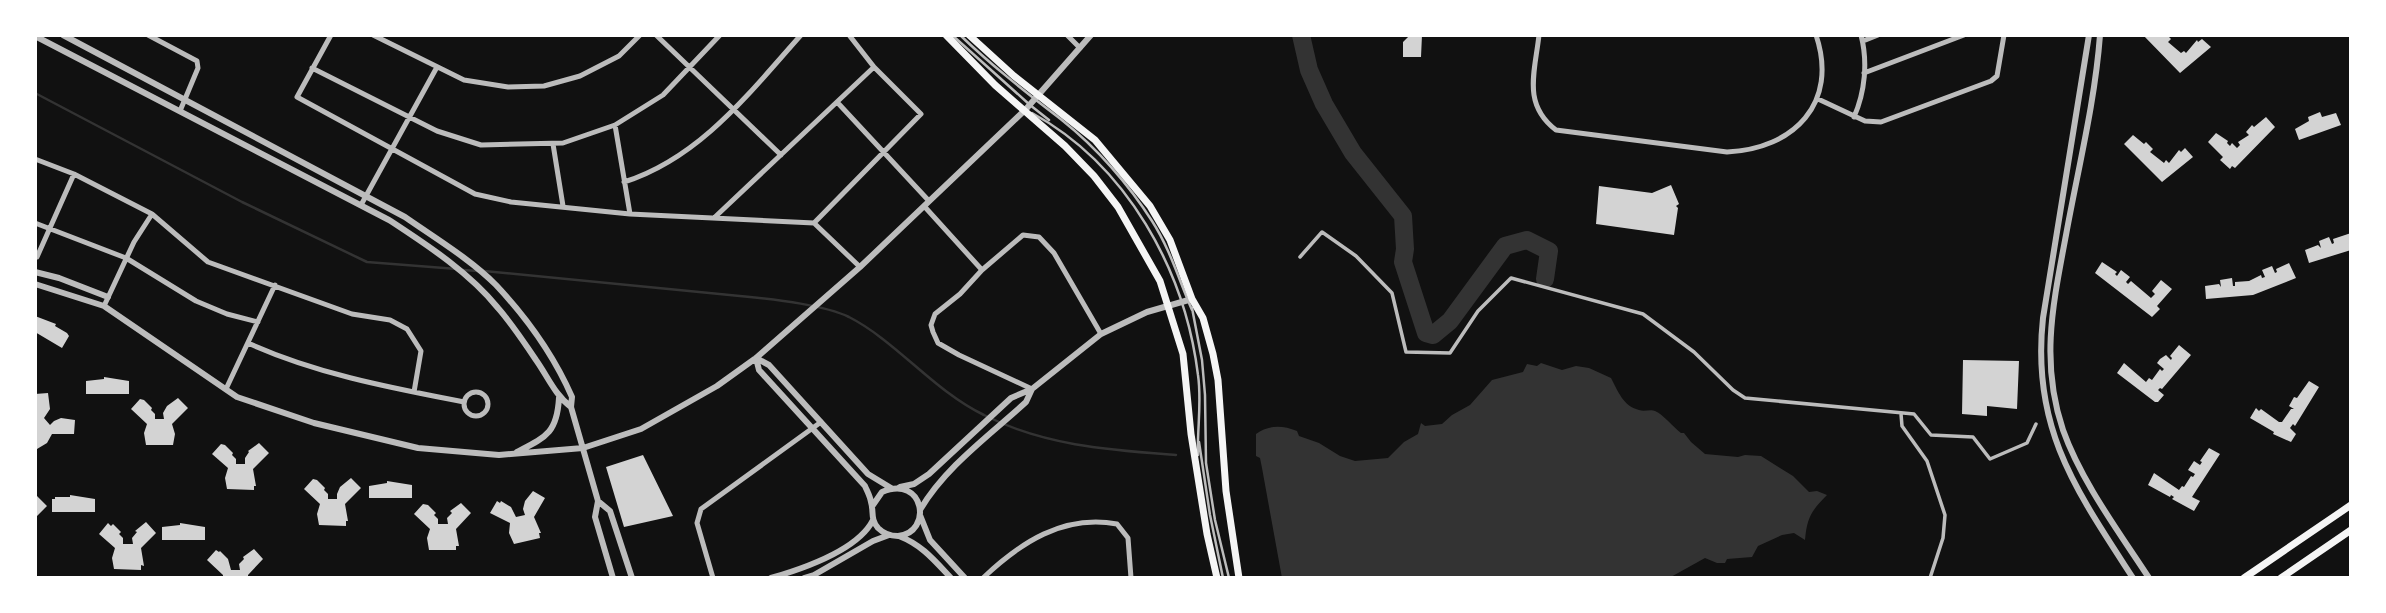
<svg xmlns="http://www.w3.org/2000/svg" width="2386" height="613" font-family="Ubuntu,sans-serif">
<rect width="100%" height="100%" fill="#111"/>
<path fill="#333" d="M1541,363L1562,370L1576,366L1589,368L1611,378C1618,391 1623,406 1639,410C1644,412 1651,409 1655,411C1664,415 1673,427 1681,433H1684L1691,442L1705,454L1738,457L1745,455L1761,456L1793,476L1809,492L1817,491L1827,495C1811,511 1807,518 1805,540L1794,533L1782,535L1758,546L1752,557L1727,559L1725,563H1717L1705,558L1669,578H1282L1262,468L1260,458L1256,456V434C1268,425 1282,425 1297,431L1299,436L1319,443L1340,456L1355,461L1388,458L1404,442L1418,434L1421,423L1425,426L1442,424L1452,415L1470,405L1492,380L1523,372L1527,364L1537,366Z"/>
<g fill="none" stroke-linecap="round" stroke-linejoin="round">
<path stroke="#333" stroke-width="2.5" d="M35,93L242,202L367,262L457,269
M463,270L478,271
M484,271L750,297C778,300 824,305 849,317C896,341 934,391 984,415C1045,446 1110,450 1176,455"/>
<path stroke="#333" stroke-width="18" d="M1301,35L1309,70L1324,104L1353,153L1403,216L1405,249L1403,262L1426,333L1433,335L1450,321L1505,246L1527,240L1549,251L1545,279"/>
</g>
<path fill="#d3d3d3" d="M1410,35H1422L1421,57H1403V42Z
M2143,35H2167L2171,39L2168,42L2181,53L2184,51L2186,53L2197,40L2198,42L2202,39L2211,47L2180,73Z
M2320,112L2322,117L2336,113L2341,125L2299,140L2295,129L2309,121L2308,117Z
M2266,117L2275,127L2235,168L2232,166L2230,169L2220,160L2223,157L2208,142L2216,133L2228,141L2227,143L2230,146L2232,143L2237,148L2240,145L2238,142L2249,135L2246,132L2252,125L2254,127Z
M2133,135L2144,144L2146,142L2153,149L2150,152L2164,163L2166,160L2169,163L2179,150L2181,152L2185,148L2193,157L2162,182L2124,144Z
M1671,185L1679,204L1676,206L1678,208L1674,235L1596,224L1599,186L1652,193Z
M2351,233V250L2309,263L2305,250L2318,245L2321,248L2319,241L2329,237L2332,244L2334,243L2333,239Z
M2102,262L2117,272L2115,274L2117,276L2121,270L2130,277L2126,282L2128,284L2131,281L2151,298L2155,294L2152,291L2161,280L2172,289L2157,306L2160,309L2152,317L2095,273Z
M2289,263L2296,278L2253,295L2206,299L2205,286L2219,284L2221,287L2220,280L2232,278L2233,286H2235V282L2249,281L2261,275L2262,278L2265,277L2262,270L2272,266L2275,273L2277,272L2276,269Z
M35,316L56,324L55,326L67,333L69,336L62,348L35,332Z
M2179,345L2191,355L2162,389L2160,388L2158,390L2164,395L2158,402H2155L2117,373L2124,363L2146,382L2149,378L2152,380L2160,369L2162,371L2164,369L2157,363L2160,359L2166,355L2171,360L2172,358L2170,356Z
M1963,360L2019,361L2017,409L1987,406V416L1962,414Z
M104,377L129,381V394H86V381L104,379Z
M2309,381L2319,387L2295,426L2293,424L2290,428L2296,434L2291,442L2273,434L2274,432L2250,418L2256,408L2259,411L2261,409L2279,422H2282L2291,409H2294L2289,406L2294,397L2297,398Z
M48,393L50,409L44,418L50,425L54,421L61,418L75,420L74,434H52L47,443L37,449L35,447V394Z
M178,398L188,408L172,424L175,434L173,445H146L144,433L147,424L131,409L140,399L144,400L152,408L151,410L155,414V419H164L163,413L167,406Z
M259,443L269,453L253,469L256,486H254V490L227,489L225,478L228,468L212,454L221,444L225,445L233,453L232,455L236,459V464H245V458L249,452L248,451Z
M2209,448L2220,454L2192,497L2200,501L2194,511L2172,499L2174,497L2171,495L2170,497L2148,485L2154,473L2179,490L2182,486L2184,487L2191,476L2193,477L2195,474L2188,470L2194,461L2200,465L2202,462L2200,461Z
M643,455L673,516L624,527L606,467Z
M351,478L361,488L345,504L348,521H346V526L319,525L317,514L320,504L304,489L313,479L317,480L325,488L324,490L328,494V499H337V494L340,487Z
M387,481L412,485V498H369V486L387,483Z
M533,491L545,498L534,517L541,533H539L540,538L514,544L509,533L510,523L490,513L497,501L500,503L501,501L511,507L516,517L525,515L523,509L525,501Z
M70,495L95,499V512H52V499H55V497H70Z
M37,496L47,506L35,518V498Z
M461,503L471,513L456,529L459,546H456V550H429L427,538L430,529L414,514L423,504L428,505L436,513L434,515L438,519V524H448L447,518L452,513L450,511Z
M146,522L156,533L141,548L144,566L141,565V570L114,569L112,558L115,548L99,534L108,523L111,526L113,524L121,532L119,534L123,538V544H133L132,538L137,532L135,531Z
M180,523L205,527V540H162V527L180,525Z
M254,549L263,559L248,575V578H223V575L207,560L216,550L219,552L220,551L228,559L231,570H240L239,564L244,559L243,557Z"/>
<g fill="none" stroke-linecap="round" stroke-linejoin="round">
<path stroke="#bcbcbc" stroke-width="2.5" d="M952,35L1030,105L1049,120
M960,35C993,67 1027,93 1063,121C1097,148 1129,185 1152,221C1170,249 1179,280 1192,310
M1032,113C1127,165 1185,270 1198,375C1202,402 1197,429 1198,455
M1192,308L1202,360L1205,395L1206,463L1215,520L1229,578
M1199,442L1210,515L1223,578"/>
<path stroke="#bcbcbc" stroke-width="3.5" d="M1300,257L1322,232L1356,256L1392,293L1406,352L1450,353L1478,311L1511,278L1643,314L1694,352L1733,390L1745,398L1914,414L1931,435L1973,437L1990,459L2027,443L2036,424
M1901,414L1902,426L1927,461L1945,515L1943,538L1930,578"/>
<path stroke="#bcbcbc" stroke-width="5" d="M148,35L197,61L198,68L180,111
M331,35L297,97L475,194L511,202L630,214L814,223
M373,35L464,80L508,87L544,86L580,76L619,56L640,35
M656,35L781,155
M849,35L874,67L921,114L814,223L860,267
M1067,35L1080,48
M1539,35C1535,72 1522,104 1556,130L1727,152C1794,149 1839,103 1816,35
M1863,41L1878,35
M312,68L437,131L481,145L563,143L615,125L663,95L720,35
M1864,73L1964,35
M1818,99L1865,121L1881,122L1991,81L1997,76L2004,35
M837,102L929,201
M1854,117C1865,92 1868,62 1861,35
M615,125L630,214
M553,144L563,206
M35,159L74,174L152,214L208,262L352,314L390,320L407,329L421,351L414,392
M624,182C700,158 750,92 801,35
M361,205L437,67
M924,206L982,270L1023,235L1039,237L1054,253L1101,334
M715,217L874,67
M35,223L126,258L196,301L227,314L258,322
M37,257L74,174
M982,270L960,294L935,314L931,325L933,332L938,343L959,355L1032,389
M104,306L134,242L152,214
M248,343C316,374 392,388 464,402
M226,389L275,285
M464 404a12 12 0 1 1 24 0a12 12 0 1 1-24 0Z
M713,578L697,523L701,509L821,422
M983,578C1020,543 1063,514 1117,524L1128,538L1131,578"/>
<path stroke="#bcbcbc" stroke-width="6" d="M63,35L405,217C435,238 470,259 496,285C527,318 554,356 572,397L571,407L598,501L595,517L613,578
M2089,35L2043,318C2031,428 2076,490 2133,578
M2100,35C2095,102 2078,169 2066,235C2053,304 2040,362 2063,430C2081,481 2119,532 2149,578
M35,36L389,220C427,245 469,272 498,308C512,324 524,342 536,360C548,377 555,395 571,407
M35,272L59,278L108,297
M35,284L104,306L237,397L314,423L418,448L499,455L583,448L641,429L717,386L756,358L860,267L1026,109L1091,35
M756,358L759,370L865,486C867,491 870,496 871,502C874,511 870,519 878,528C883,533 891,536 898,536C933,533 925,474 882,492L873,505
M756,358L769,365L868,474L891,488
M517,452C546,437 557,433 559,398
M900,487L914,484L929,474L1011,398L1032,389L1101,334L1147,312L1192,299
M598,501L610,511L632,578
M920,510C945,467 990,435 1026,402L1032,389
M920,515L930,540L965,578
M899,536C922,545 934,560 951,578
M771,578C802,569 858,550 873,520
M804,578L814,575L873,541L889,535"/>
<path stroke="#f5f5f5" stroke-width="7" d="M946,35L995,85L1065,146L1094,176L1118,207L1160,281L1183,354L1191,434L1207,534L1217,578
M969,35L1014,76L1095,140L1150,206L1170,240L1192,299L1203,318L1213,354L1218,380L1226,491L1239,578
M2244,578L2351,505
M2281,578L2351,530"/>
</g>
<rect width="2386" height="613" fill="none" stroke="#ffffff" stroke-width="74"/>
</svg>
